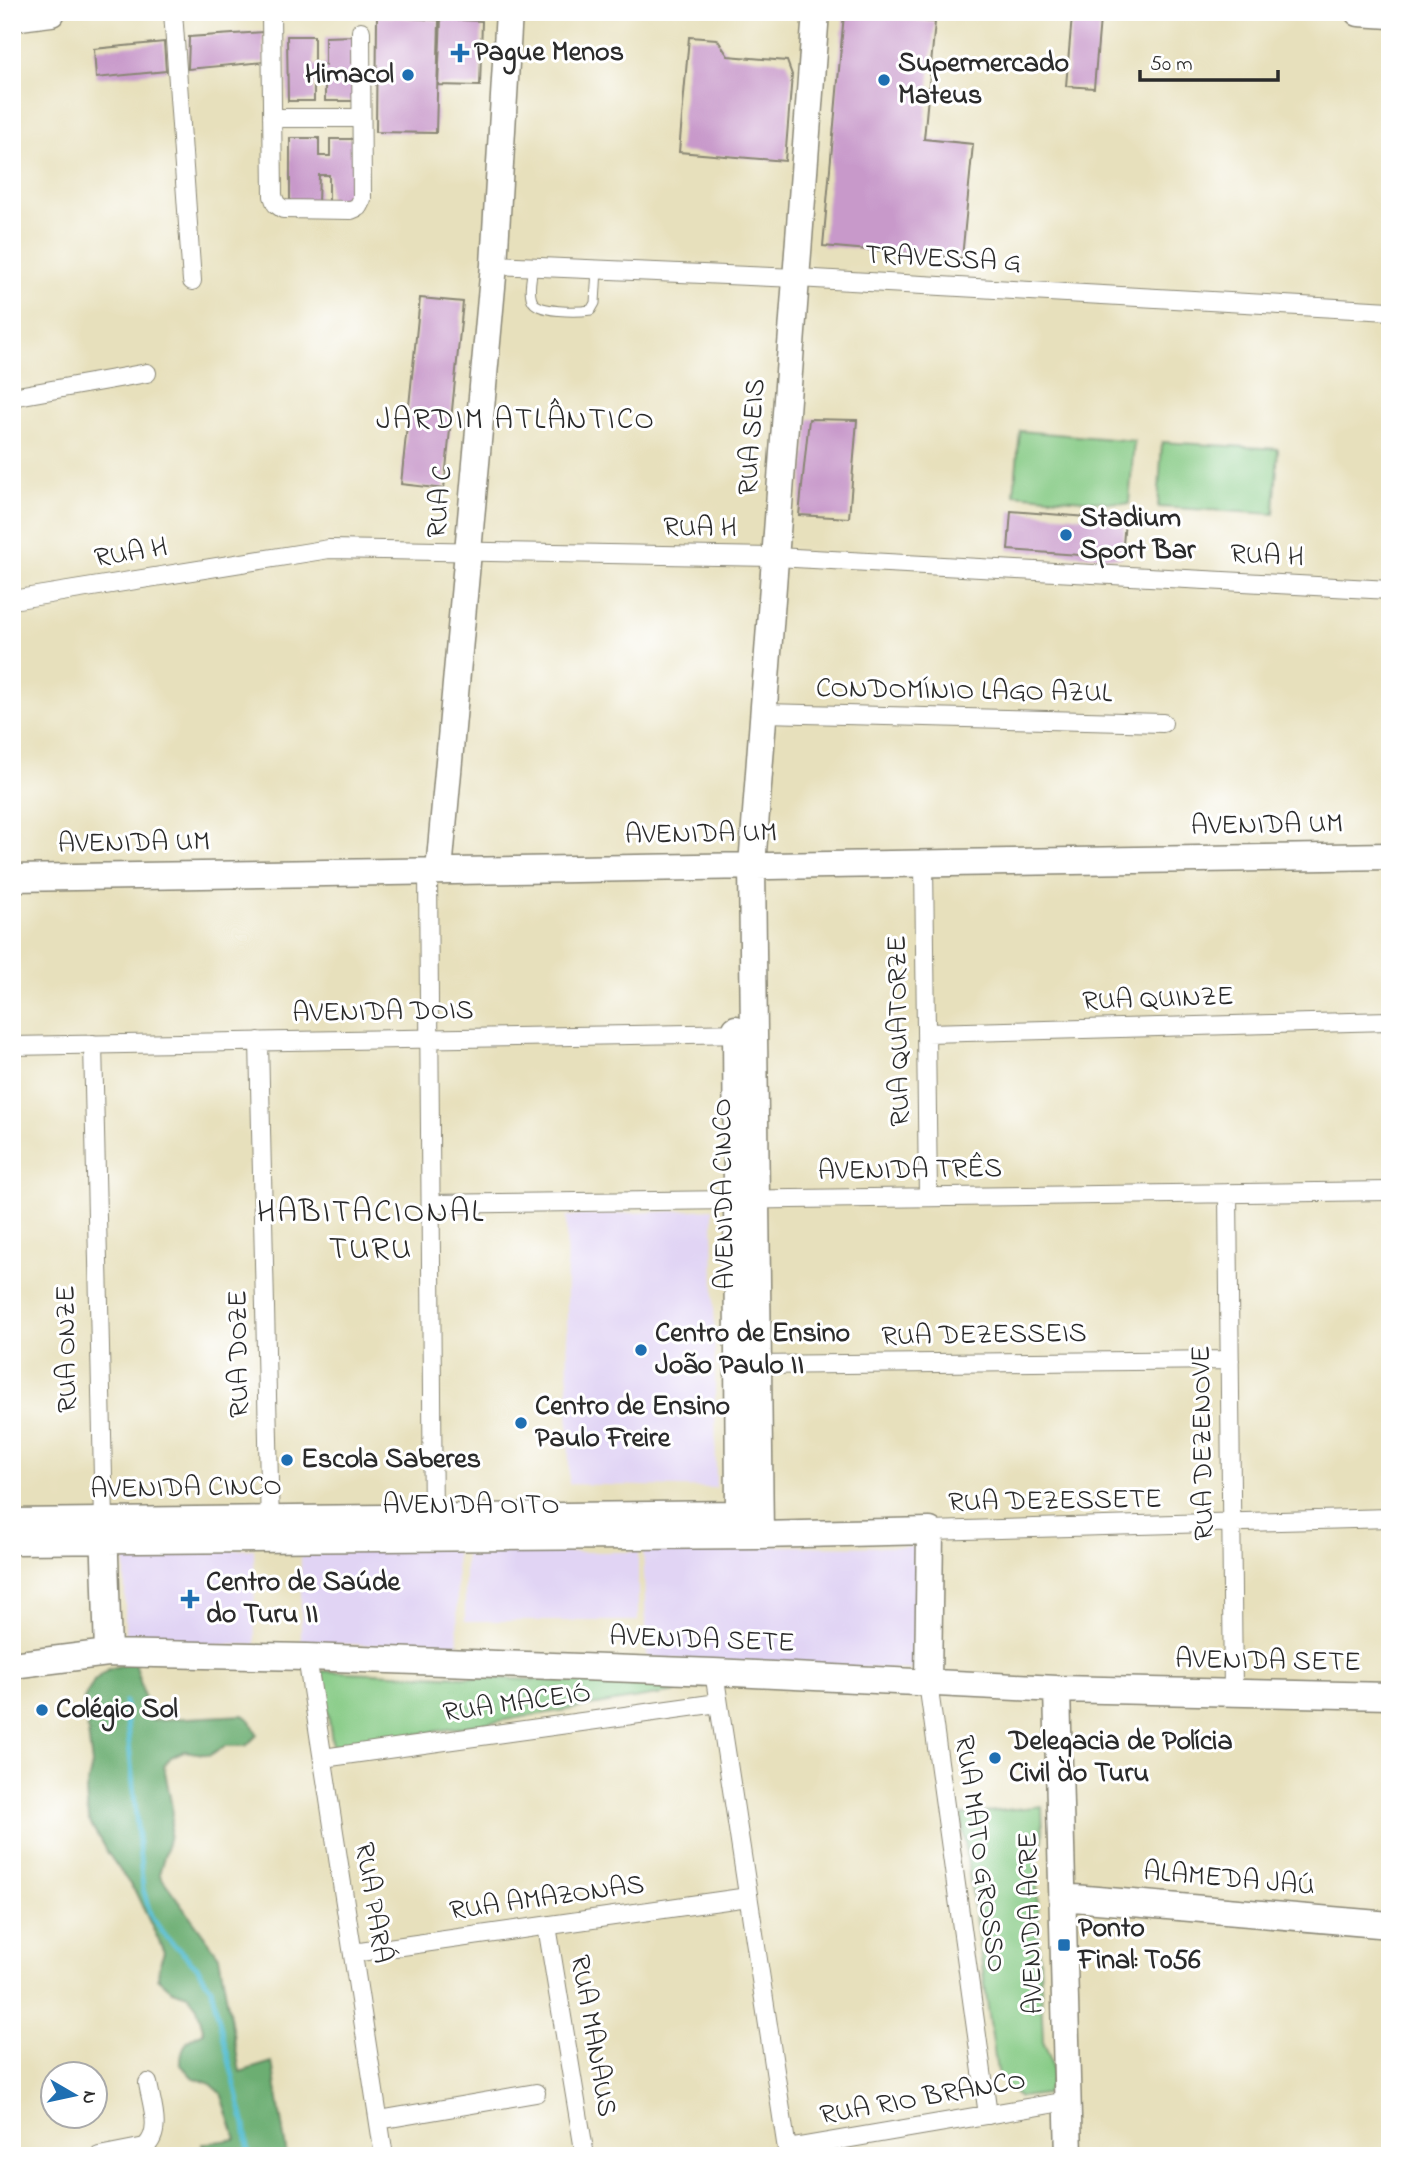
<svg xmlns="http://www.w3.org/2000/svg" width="1402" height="2168" font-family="'Indie Flower',sans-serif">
<rect width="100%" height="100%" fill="#fff"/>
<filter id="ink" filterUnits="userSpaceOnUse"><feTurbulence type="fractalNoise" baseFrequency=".0143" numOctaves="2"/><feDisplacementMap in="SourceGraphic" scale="14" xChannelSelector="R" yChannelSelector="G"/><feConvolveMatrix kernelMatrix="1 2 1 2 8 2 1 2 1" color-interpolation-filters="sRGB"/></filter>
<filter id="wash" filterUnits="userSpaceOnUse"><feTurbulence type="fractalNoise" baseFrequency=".00686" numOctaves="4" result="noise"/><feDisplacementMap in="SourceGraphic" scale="28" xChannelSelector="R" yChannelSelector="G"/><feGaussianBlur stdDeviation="1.57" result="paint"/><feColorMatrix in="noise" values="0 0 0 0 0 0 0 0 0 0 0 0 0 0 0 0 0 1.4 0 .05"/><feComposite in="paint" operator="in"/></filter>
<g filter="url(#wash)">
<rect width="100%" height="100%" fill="#e7e0bc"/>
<path fill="#e1d4f4" d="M713,1209L716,1488L569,1484L566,1216Z
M643,1545L918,1547L913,1670L647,1658Z
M456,1548L458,1649L301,1642V1553Z
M254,1549L255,1645L125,1644V1554Z
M465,1552H638V1621H465Z"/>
<path fill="#85ca84" stroke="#587a58" stroke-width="2" d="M1020,431L1134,441L1129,504L1014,494Z
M1162,442L1278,449L1274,514L1158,507Z
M322,1671L706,1687L333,1748Z
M1042,1806L1043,1840L1036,1860L1043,2042C1051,2059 1058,2076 1046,2094L1020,2097L1007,2087L997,2072L961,1815Z"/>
<path fill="#6cae72" stroke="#4c6c4e" stroke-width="2" d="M135,1661L150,1720L243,1715L251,1721L257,1735L246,1746H225L210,1755L184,1751L170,1757L164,1766L173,1813L169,1839L159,1874L219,1956L240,2072L272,2062L287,2156H204L202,2144L236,2139L221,2093L211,2084L192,2077L181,2065C180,2046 187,2039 204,2032L197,2007L188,1995L172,1990L158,1978L159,1966L164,1952L136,1893L105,1849L88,1819L86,1791L92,1765L84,1699L94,1681L109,1669Z"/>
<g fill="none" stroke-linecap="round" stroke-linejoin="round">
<path stroke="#52bccf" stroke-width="5" d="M125,1702L143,1889L151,1916L166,1937L198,1968L211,1988L245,2125L249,2156"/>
</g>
<g id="blocks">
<path fill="#c899ca" d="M844,14L935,22L924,139L973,144L962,258L823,246Z
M377,16L439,20L436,133L376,132Z
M1072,16L1100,19L1094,88L1066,86Z
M441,19L482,21L480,86L438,85Z
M263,32L264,62L188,69L189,37Z
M287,36H314V65H325V37L354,36V101H325V84H314V101H288Z
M689,37L717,39L728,56L787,61L792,75L785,161L679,152Z
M164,42L166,71L96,78L94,49Z
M290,138H319V156H330V139H356V204H329V175H319L318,203H290Z
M420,298L463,302L444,489L401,484Z
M809,419L857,420L849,518L799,515Z
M1011,511L1125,520L1122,558L1008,550Z"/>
</g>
</g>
<g filter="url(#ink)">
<use href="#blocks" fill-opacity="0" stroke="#898674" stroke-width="2"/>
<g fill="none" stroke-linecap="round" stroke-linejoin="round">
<defs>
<path id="lane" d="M533,266C532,276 528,291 532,300C537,313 578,312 591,310L595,303L597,269"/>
<path id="street" d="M173,12L192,281
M271,12L273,196L276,204L283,209L351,210L358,207L362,199L361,31
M272,118H361
M494,265L797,278L1390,311
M12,397L147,373
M12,600L329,549L776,557L1390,590
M764,713L1163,723
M924,864L928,1197
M428,871L433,1525
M927,1033L1390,1021
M259,1041L270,1528
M93,1044L104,1521
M12,1046L747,1033
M1228,1193L1233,1693
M431,1204L1390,1191
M747,1365L1230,1360
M930,1531L1390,1518
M307,1657L384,2156
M714,1672L788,2156
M928,1683L988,2115
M323,1758L718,1703
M547,1926L585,2156
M353,1953L748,1897
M379,2120L536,2093
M787,2149L1068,2101
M99,2156L145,2147C163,2132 151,2103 148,2083"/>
<path id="secondary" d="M439,871L494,265L509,12
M12,878L1390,856
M736,1029L739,1514
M12,1522L739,1514L760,1535
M104,1525L108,1653
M760,1535L752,866L816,12
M12,1541L760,1535L930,1531L928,1683
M12,1665L108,1653L307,1657L714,1672L1057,1689L1390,1696
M1057,1689L1069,2156
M1062,1897L1390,1925"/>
<path id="primary" d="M1359,12L1390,14
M12,17L51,12"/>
</defs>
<use href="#lane" stroke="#898674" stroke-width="11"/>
<use href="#street" stroke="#898674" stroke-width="20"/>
<use href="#secondary" stroke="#898674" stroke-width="29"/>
<use href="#primary" stroke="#898674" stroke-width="31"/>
<use href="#lane" stroke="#fff" stroke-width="9"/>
<use href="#street" stroke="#fff" stroke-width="18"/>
<use href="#secondary" stroke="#fff" stroke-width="26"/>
<use href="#primary" stroke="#fff" stroke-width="28"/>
</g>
</g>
<g fill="#1f6fb2" stroke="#fff" stroke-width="2.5">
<path d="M456.5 42.5h7v7h7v7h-7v7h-7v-7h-7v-7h7z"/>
<circle cx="408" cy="75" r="7"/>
<circle cx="884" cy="80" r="7"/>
<circle cx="1066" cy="535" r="7"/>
<circle cx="641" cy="1350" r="7"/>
<circle cx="521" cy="1423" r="7"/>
<circle cx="287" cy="1460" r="7"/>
<path d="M186.5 1588.5h7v7h7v7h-7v7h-7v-7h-7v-7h7z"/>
<circle cx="42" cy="1710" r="7"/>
<circle cx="995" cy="1758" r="7"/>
<rect x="1057" y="1938" width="14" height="14" rx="3.5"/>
</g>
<g text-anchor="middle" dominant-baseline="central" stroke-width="6" stroke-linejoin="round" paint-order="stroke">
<g font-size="28" font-weight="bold" fill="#2b2b2b" stroke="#fff" text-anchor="start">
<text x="474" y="53">Pague Menos</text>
<text x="898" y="64">Supermercado<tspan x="898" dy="32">Mateus</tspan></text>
<text x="394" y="75" text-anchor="end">Himacol</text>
<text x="1080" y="519">Stadium<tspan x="1080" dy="32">Sport Bar</tspan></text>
<text x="655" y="1334">Centro de Ensino<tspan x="655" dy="32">João Paulo II</tspan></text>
<text x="535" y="1407">Centro de Ensino<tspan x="535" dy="32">Paulo Freire</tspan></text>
<text x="301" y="1460">Escola Saberes</text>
<text x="206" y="1583">Centro de Saúde<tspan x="206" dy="32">do Turu II</tspan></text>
<text x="56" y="1710">Colégio Sol</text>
<text x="1009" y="1742">Delegacia de Polícia<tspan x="1009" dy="32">Civil do Turu</tspan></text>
<text x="1078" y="1929">Ponto<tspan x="1078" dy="32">Final: T056</tspan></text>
</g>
<g font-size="28" fill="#2b2b2b" stroke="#fff">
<text transform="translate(943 260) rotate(3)">TRAVESSA G</text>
<text transform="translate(753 437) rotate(-86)">RUA SEIS</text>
<text transform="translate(441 502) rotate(-85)">RUA C</text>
<text transform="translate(700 529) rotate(1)">RUA H</text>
<text transform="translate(131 554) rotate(-9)">RUA H</text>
<text transform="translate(1267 557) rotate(3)">RUA H</text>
<text transform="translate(964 692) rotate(1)">CONDOMÍNIO LAGO AZUL</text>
<text transform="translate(1267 826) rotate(-1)">AVENIDA UM</text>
<text transform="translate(701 835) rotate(-1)">AVENIDA UM</text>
<text transform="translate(134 844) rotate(-1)">AVENIDA UM</text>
<text transform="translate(1158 1000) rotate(-2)">RUA QUINZE</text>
<text transform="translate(383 1013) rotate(-1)">AVENIDA DOIS</text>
<text transform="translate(900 1031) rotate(-91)">RUA QUATORZE</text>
<text transform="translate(910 1171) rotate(-1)">AVENIDA TRÊS</text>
<text transform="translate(725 1194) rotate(-91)">AVENIDA CINCO</text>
<text transform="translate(984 1336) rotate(-1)">RUA DEZESSEIS</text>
<text transform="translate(68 1349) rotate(-91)">RUA ONZE</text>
<text transform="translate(240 1354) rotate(-91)">RUA DOZE</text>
<text transform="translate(1204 1443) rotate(-91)">RUA DEZENOVE</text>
<text transform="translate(186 1489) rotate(-1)">AVENIDA CINCO</text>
<text transform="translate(1055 1502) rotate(-1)">RUA DEZESSETE</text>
<text x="471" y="1506">AVENIDA OITO</text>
<text transform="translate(702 1641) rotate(2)">AVENIDA SETE</text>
<text transform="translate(1268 1662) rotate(1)">AVENIDA SETE</text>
<text transform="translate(517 1704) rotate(-8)">RUA MACEIÓ</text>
<text transform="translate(979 1854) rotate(82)">RUA MATO GROSSO</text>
<text transform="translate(1229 1880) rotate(5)">ALAMEDA JAÚ</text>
<text transform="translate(547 1899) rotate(-8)">RUA AMAZONAS</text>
<text transform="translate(372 1903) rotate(81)">RUA PARÁ</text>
<text transform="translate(1032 1923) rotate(-92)">AVENIDA ACRE</text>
<text transform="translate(592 2036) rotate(80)">RUA MANAUS</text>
<text transform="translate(923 2099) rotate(-10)">RUA RIO BRANCO</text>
</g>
<g font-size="30" letter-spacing="2" fill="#2b2b2b" stroke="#fff">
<text x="516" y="421">JARDIM ATLÂNTICO</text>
</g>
<g font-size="32" letter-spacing="2" fill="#2b2b2b" stroke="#fff">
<text x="371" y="1213">HABITACIONAL<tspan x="371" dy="37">TURU</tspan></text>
</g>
</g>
<rect width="1402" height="2168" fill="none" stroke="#fff" stroke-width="42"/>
<g transform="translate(74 2095) rotate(99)"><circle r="33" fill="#ffffff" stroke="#aaaaaa" stroke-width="2"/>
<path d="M0-5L12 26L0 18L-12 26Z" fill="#1f6fb2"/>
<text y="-10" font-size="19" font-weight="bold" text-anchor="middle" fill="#2b2b2b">N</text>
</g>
<path d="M1140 70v10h138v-10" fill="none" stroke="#2b2b2b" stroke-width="3.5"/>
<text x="1150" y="70" font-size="21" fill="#2b2b2b" stroke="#ffffff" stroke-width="5" paint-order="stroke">50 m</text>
</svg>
